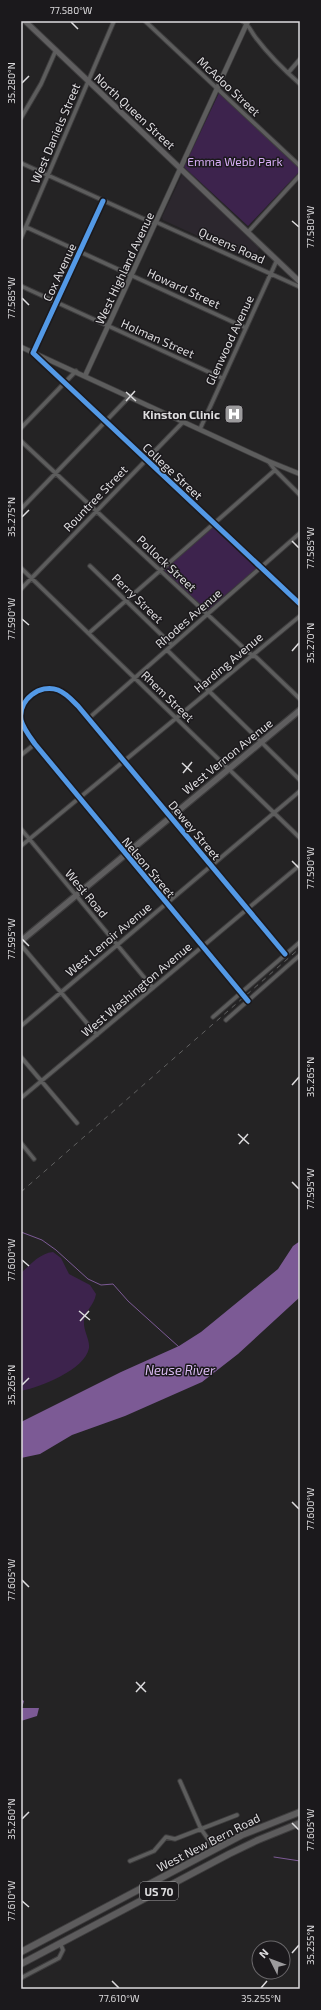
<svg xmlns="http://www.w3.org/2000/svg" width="321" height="2010" font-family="'Exo 2',sans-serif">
<rect width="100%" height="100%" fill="#242324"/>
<path fill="#2c272e" d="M182,175L260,247L251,260L163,220L162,217Z"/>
<path fill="#3d234d" d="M219,93L300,168V171L248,226L184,167Z
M213,527L257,568L207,611L164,570Z
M53,1252L61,1258L69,1274L90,1285L96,1294C94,1306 85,1310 84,1321C83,1330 90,1340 89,1348C85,1370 40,1387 21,1391V1273C30,1265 40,1253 53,1252Z"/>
<path fill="#7c5a95" d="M300,1241V1297L238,1354L202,1382L125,1416L72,1435L40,1454L21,1458V1422L121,1372L179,1346L201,1332L278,1269L293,1246Z
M21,1699L24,1701L22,1708H39L37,1716L21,1721Z"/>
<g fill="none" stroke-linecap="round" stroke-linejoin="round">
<path stroke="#7c5a95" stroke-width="1" d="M21,1232L42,1240L56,1250L88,1279L101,1285L113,1284L128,1301L179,1347
M274,1857L300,1861"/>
<defs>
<path id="minor" d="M145,21L300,166
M242,21C249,24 251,32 256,38C269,55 284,70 300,84
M288,73L300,59
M21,118L41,84L56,50
M21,163L155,224
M103,201L33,353L300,604
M156,222L300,287
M26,227L246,328
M248,232L300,175
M21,238L114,21
M21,286L222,378
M21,428L76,371
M200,429L277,260
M21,441L249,653L256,657L300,699
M269,462L275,470L300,495
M21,509L130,396
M90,566L172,645
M21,568L300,838
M21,589L184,421
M89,633L275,470
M167,650L300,780
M89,718L300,533
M21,755L35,744
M21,829L153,988
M21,846L300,616
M21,945L97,1035
M248,1001L35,744C30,737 23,728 21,720C18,700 40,683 58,690C66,693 72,700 78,706L285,954
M213,1017L300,942
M226,1020L300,955
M21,1026L300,791
M21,1057L77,1123
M21,1098L300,865
M21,1143L34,1159
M180,1781L201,1829L215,1849
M130,1861L154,1851L166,1837L175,1839L237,1815
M21,1978L59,1958L63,1950L60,1943"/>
<path id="tertiary" d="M21,347L268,461L300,474
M85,376L248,21"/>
<path id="secondary" d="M25,21L300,282"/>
<path id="primary" d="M21,941L300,710"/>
<path id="trunk" d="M21,1952L242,1835L300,1812
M21,1964L229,1854L258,1840L300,1823"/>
</defs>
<use href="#minor" stroke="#3e3d3e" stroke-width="5.5"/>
<use href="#tertiary" stroke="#3e3d3e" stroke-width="6"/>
<use href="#secondary" stroke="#3e3d3e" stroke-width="7"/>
<use href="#primary" stroke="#3e3d3e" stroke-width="8"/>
<use href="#trunk" stroke="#3e3d3e" stroke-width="8"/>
<use href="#minor" stroke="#5d5d5d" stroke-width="3.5"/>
<use href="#tertiary" stroke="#5d5d5d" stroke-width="4.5"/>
<use href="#secondary" stroke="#605f60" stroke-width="5"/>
<use href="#primary" stroke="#5f5e5f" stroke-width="5.5"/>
<use href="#trunk" stroke="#5d5c5d" stroke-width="6"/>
<path stroke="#616161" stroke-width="1" stroke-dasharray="5 5" stroke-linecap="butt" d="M21,1192L300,948"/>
<defs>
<path id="cycleway" d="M103,201L33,353L300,604
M248,1001L35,744C30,737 23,728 21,720C18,700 40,683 58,690C66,693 72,700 78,706L285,954"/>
</defs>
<use href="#cycleway" stroke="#1b191c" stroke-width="8"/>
<use href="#cycleway" stroke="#5399e6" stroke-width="5"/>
</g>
<path fill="none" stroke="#dddcde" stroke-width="1.5" d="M71,22L78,29M22,83L29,76M292,221L299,227M22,298L29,305M126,392L136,401M126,401L135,391M22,517L29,510M292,541L299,548M22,619L29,625M292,651L299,643M182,763L192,772M183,773L192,762M292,861L299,868M22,939L29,946M292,1085L299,1077M238,1134L249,1144M239,1144L248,1134M292,1182L299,1189M22,1260L29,1266M79,1311L90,1320M80,1321L89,1311M22,1385L29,1378M292,1502L299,1509M22,1580L29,1587M136,1682L146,1692M136,1692L145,1682M22,1819L29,1812M292,1823L299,1830M22,1901L29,1907M292,1953L299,1945M112,1981L119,1988M261,1988L267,1981"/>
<defs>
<symbol id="hospital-square" viewBox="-11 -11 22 22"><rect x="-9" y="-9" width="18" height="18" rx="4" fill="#9c9b9d" stroke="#1b191c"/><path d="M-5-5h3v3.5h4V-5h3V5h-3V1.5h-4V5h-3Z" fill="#fff"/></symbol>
</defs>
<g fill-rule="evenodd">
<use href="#hospital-square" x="223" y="403" width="22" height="22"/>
</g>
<g text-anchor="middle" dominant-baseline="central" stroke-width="3" stroke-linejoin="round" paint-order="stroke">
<rect fill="#1b191c" stroke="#a3a2a4" stroke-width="1" x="140" y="1882" width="38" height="18" rx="3"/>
<g font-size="11" font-weight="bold" fill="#dddcde">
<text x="159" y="1891">US 70</text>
</g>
<g font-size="12" fill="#dddcde" stroke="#1b191c">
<text transform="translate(229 86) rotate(43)">McAdoo Street</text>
<text transform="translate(135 111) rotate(43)">North Queen Street</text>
<text transform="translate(55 133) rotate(-67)">West Daniels Street</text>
<text transform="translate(232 245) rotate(24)">Queens Road</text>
<text transform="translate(124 268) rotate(-65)">West Highland Avenue</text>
<text transform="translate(59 272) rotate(-65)">Cox Avenue</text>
<text transform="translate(184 288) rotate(25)">Howard Street</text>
<text transform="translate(158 338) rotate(24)">Holman Street</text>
<text transform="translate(229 340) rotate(-65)">Glenwood Avenue</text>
<text transform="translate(173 471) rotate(43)">College Street</text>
<text transform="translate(95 498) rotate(-46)">Rountree Street</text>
<text transform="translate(167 563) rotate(43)">Pollock Street</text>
<text transform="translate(138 598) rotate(44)">Perry Street</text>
<text transform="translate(188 618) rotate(-41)">Rhodes Avenue</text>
<text transform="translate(228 662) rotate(-40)">Harding Avenue</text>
<text transform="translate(168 696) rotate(44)">Rhem Street</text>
<text transform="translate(227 756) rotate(-39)">West Vernon Avenue</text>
<text transform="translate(195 830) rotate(50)">Dewey Street</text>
<text transform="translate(149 867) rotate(50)">Nelson Street</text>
<text transform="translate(87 893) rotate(50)">West Road</text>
<text transform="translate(108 939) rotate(-40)">West Lenoir Avenue</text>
<text transform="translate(136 989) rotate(-40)">West Washington Avenue</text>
<text transform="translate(208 1842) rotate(-27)">West New Bern Road</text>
</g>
<g font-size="12" fill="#d7adf6" stroke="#1b191c">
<text x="235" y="161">Emma Webb Park</text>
</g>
<g font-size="12" font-weight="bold" fill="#dddcde" stroke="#1b191c" text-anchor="end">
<text x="220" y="414">Kinston Clinic</text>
</g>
<g font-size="13" font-style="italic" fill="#dbbcf3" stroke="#1b191c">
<text x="180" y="1370">Neuse River</text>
</g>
</g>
<rect width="321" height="2010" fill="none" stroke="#1b191c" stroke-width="44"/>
<g transform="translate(271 1960) rotate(312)"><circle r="19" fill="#1b191c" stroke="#69676a"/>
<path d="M0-3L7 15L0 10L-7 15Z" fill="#9c9b9d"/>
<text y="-6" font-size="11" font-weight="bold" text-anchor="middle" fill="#dddcde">N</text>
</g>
<rect x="22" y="22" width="277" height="1966" fill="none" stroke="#dddcde" stroke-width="1.5"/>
<g font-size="10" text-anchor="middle" fill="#dddcde">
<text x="71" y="14">77.580°W</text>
<text transform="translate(11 83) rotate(-90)" y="4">35.280°N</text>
<text transform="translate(310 227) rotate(-90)" y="4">77.580°W</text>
<text transform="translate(11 298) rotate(-90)" y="4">77.585°W</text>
<text transform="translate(11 517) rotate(-90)" y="4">35.275°N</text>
<text transform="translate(310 548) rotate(-90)" y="4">77.585°W</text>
<text transform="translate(11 619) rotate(-90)" y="4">77.590°W</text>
<text transform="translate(310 643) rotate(-90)" y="4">35.270°N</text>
<text transform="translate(310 868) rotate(-90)" y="4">77.590°W</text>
<text transform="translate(11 939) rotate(-90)" y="4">77.595°W</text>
<text transform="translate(310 1077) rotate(-90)" y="4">35.265°N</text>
<text transform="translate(310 1189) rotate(-90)" y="4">77.595°W</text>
<text transform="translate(11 1260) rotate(-90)" y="4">77.600°W</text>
<text transform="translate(11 1385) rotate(-90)" y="4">35.265°N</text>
<text transform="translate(310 1509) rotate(-90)" y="4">77.600°W</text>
<text transform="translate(11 1580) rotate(-90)" y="4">77.605°W</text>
<text transform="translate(11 1819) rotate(-90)" y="4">35.260°N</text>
<text transform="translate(310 1830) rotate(-90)" y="4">77.605°W</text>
<text transform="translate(11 1901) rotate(-90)" y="4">77.610°W</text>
<text transform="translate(310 1945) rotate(-90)" y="4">35.255°N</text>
<text x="119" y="2002">77.610°W</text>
<text x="261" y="2002">35.255°N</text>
</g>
</svg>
